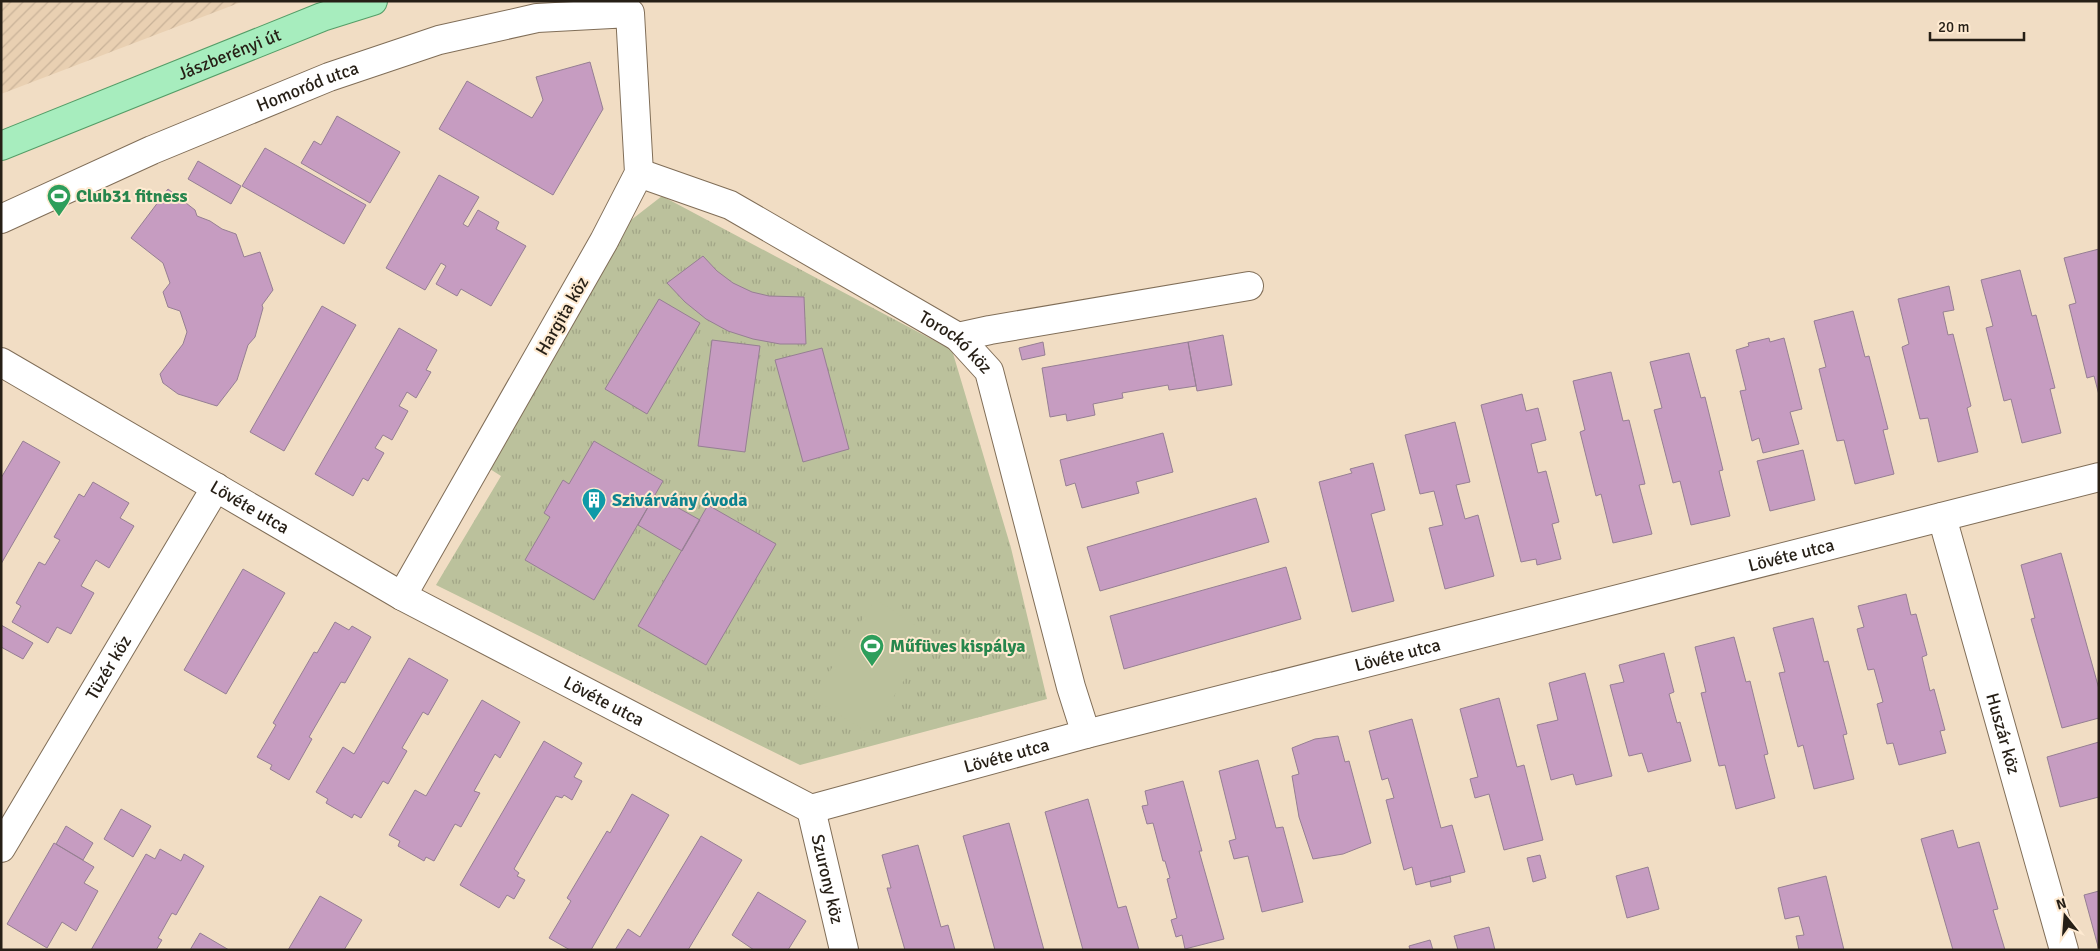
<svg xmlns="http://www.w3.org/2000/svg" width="2100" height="951" font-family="Signika,sans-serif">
<defs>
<pattern id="industrial-furrows" width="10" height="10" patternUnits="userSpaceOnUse" patternTransform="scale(1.25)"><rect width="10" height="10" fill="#e9d0b2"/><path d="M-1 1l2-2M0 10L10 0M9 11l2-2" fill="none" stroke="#c8b298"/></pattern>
<pattern id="grass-tufts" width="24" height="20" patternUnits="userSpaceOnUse" patternTransform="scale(1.25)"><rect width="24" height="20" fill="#bbc19c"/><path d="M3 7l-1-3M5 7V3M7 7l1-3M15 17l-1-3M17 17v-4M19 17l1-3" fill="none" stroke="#a1a586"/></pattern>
</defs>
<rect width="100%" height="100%" fill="#f1ddc4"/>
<path fill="url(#industrial-furrows)" d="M1,1H244L1,94Z"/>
<path fill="url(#grass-tufts)" d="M662,196L952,350L1011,548L1047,699L800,765L436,585L501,476L479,462L604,241Z"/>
<path fill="#bbc19c" d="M875,599L932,636L870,734L813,698Z"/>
<path fill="#c69cc1" stroke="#967f93" d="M590,62L603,109L553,195L439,129L467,81L532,118L543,100L536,77Z
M337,116L400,152L370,203L301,163L314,141L321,145Z
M265,148L366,205L344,244L242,186Z
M198,161L241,186L231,204L188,179Z
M439,175L479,197L463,224L468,227L478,210L499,222L496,229L526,246L491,306L461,289L457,296L436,284L446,266L441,263L425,290L386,268Z
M168,189L195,210L197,216L210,221L222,229L236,234L244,257L260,252L273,290L262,305L263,308L255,337L248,345L237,380L217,406L178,394L163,383L160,374L183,344L187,332L180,311L168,307L163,292L170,283L163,263L131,238Z
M2099,249V395L2094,376L2087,378L2069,305L2076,303L2064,258Z
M703,256L717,271L733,283L752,292L769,296L804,297L806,344H780L753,339L728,331L706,319L685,302L667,283Z
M2020,270L2032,316L2036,315L2055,388L2050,389L2061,433L2022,443L2011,399L2004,401L1986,328L1993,326L1981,280Z
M1949,286L1954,310L1943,312L1948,335L1953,334L1971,406L1967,408L1978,452L1938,462L1928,418L1920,419L1902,347L1909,344L1898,299Z
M659,299L700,323L647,414L605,389Z
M322,306L356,325L284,451L250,432Z
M1853,311L1865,357L1869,356L1888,429L1883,430L1894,474L1855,484L1844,440L1837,441L1819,369L1826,367L1814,321Z
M399,328L437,350L426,370L431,372L416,398L407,392L399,406L408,411L392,440L383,435L375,448L384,453L368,481L363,478L353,496L315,474Z
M1223,335L1232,385L1197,391L1188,342Z
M1769,338L1770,342L1784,338L1802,409L1790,412L1799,444L1763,453L1759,438L1752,441L1740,391L1746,390L1736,350L1749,346L1748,343Z
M712,340L760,346L745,452L698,446Z
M1043,342L1045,355L1022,360L1019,348Z
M1188,342L1196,386L1169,390L1168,385L1122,393L1123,398L1093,404L1095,415L1067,421L1066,414L1050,417L1042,368Z
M822,348L849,449L803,462L775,360Z
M1689,353L1701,398L1705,397L1723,470L1719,471L1730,516L1691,525L1680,481L1673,483L1654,410L1662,408L1650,362Z
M1611,372L1623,421L1629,420L1645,484L1639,485L1652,534L1613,543L1601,494L1596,496L1580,432L1585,430L1573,381Z
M1522,394L1526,411L1538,408L1546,440L1531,444L1538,473L1546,471L1559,522L1552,524L1561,559L1537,565L1536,559L1521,562L1481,405Z
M1455,422L1470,482L1456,485L1465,519L1478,515L1494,576L1445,589L1429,528L1443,525L1434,491L1420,494L1405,435Z
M1163,433L1173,472L1136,482L1139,493L1082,508L1075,483L1066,486L1060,460Z
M23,441L60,462L1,564V478Z
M594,441L663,481L594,600L525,560L550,517L544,513L563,480L569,484Z
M1803,450L1815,500L1770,511L1757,461Z
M1373,463L1385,510L1371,514L1394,601L1352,612L1319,482L1352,473L1350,469Z
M93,482L129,503L120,518L134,526L109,568L96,560L81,586L94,593L71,634L57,627L48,643L12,622L21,606L16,603L39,562L45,565L60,540L54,537L79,494L84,497Z
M655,495L700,520L682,551L638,525Z
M1256,498L1269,542L1100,591L1087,547Z
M708,505L776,544L706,665L638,626Z
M2061,553L2099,689V718L2062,728L2031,619L2035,618L2021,565Z
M1286,567L1301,619L1124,669L1110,616Z
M243,569L285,593L226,694L184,670Z
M1906,594L1911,615L1916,614L1927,655L1922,657L1930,691L1934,689L1945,730L1940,731L1946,753L1899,765L1893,743L1887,744L1877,704L1883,702L1874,669L1868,670L1857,629L1864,627L1858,606Z
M1813,618L1824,662L1828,661L1847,734L1843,735L1854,779L1814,789L1803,745L1798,747L1779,673L1785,672L1773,628Z
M335,622L349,630L352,626L371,637L345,683L341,682L309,737L312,739L289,780L270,769L272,765L257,757L276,725L273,723L314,652L317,653Z
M1,625L33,643L23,659L1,647Z
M1734,637L1746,682L1750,681L1768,754L1764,755L1775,798L1736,809L1725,765L1719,766L1701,693L1706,692L1695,647Z
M1664,653L1674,692L1669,694L1677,723L1680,722L1691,761L1648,772L1642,753L1629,756L1610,685L1624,682L1619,665Z
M409,658L448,680L428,715L423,712L402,748L407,751L388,784L383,781L361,818L354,814L352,818L326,803L328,799L316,792L343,747L354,754Z
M1585,673L1612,776L1576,785L1573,774L1551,780L1537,725L1558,720L1549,683Z
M1499,698L1517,767L1524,765L1543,840L1504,850L1489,794L1475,798L1470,779L1478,777L1460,709Z
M482,700L520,722L500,758L495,754L474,791L480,793L461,827L455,824L434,861L426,857L424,861L398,846L400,841L389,835L415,790L426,796Z
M1412,719L1441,828L1452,825L1465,872L1416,885L1412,867L1404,870L1386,800L1394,798L1388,778L1382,780L1369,731Z
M1338,736L1345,762L1349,761L1371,843L1343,854L1313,859L1299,817L1292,776L1299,774L1292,748L1315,739Z
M544,741L582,763L574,777L582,781L572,800L564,795L562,798L556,796L514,869L519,873L517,876L525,880L514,899L507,895L499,908L460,885Z
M2099,742V797L2060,807L2047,757Z
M1258,760L1276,828L1283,827L1303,902L1262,912L1248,856L1234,859L1229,841L1236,839L1219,771Z
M1183,781L1202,851H1199L1224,939L1185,949L1182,935L1176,937L1171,920L1177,918L1167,879L1170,878L1165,861H1163L1153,823L1147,824L1142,806L1148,805L1145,791Z
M632,794L669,815L591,950H570L549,938L571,901L567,898L607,831L610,833Z
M1088,799L1118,908L1126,906L1139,950H1083L1045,812Z
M121,809L151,826L133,857L104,839Z
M1009,823L1044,950H995L963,836Z
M66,826L93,843L83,860L56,844Z
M1953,830L1958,848L1979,842L1998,909L1993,910L2005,950H1953L1921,839Z
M701,836L742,860L688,950H615L628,929L640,937Z
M54,843L94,867L84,883L98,891L76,931L62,922L47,948L7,924Z
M918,845L941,927L948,925L955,950H905L887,888H891L882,855Z
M160,849L181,861L184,854L204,866L176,915L172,913L158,938L162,940L156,950H91L146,854L155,859Z
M1540,855L1546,878L1533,882L1527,858Z
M1648,867L1659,909L1627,918L1616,876Z
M1450,876L1451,882L1431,887L1430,881Z
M1826,876L1844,950H1799L1796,936L1804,935L1799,916L1785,919L1778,888Z
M2099,891V950L2084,895Z
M758,892L806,921L788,950H754L732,935Z
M320,896L362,920L344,950H288Z
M1489,927L1495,950H1458L1454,936Z
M200,933L229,950H190Z
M1430,940L1433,950H1410L1409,946Z"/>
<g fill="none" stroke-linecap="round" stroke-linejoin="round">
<defs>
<g id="minor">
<path id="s1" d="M639,173L730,205L958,337L989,371L1071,687L1086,734"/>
<path id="s2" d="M1,219L152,150L329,77L439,40L537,18L630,13L639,173L604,241L402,596"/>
<path d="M958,337L990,330L1249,286"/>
<path id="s3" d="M1,362L402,596L811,809L1086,734L2099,477"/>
<path id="s4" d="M1942,517L2064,950"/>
<path id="s5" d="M811,809L844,950"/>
<path id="s6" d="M1,848L216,487"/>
</g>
<g id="major">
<path id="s7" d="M1,146L322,17L373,1"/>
</g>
</defs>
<use href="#minor" stroke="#806e58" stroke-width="30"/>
<use href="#major" stroke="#549d67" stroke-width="30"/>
<use href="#minor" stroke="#fff" stroke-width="28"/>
<use href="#major" stroke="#a7edbe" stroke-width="28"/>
</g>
<defs>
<symbol id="stadium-pin" viewBox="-11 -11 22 30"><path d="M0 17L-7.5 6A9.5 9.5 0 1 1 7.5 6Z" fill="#2e9e5b" stroke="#feead1"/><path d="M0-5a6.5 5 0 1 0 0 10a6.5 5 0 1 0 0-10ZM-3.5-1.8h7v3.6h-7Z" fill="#fff"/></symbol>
<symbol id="building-pin" viewBox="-11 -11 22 30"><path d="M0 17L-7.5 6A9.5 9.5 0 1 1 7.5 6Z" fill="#0f9aa8" stroke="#feead1"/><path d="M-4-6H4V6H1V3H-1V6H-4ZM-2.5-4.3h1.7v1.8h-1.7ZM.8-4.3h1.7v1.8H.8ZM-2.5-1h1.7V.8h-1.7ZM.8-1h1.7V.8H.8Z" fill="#fff"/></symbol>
</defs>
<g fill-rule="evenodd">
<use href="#stadium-pin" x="45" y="182" width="28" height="38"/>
<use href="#building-pin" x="580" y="486" width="28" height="38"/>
<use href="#stadium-pin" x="858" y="632" width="28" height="38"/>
</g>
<g text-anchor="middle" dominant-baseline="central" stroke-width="4" stroke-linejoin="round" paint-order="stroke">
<g font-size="18" fill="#261f16" stroke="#feead1">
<text stroke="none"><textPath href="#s7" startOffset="246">Jászberényi út</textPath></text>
<text stroke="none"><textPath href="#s2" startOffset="334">Homoród utca</textPath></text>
<text transform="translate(562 316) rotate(-60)">Hargita köz</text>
<text stroke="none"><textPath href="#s1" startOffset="361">Torockó köz</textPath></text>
<text stroke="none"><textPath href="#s3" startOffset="288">Lövéte utca</textPath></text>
<text stroke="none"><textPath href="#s3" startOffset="1938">Lövéte utca</textPath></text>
<text stroke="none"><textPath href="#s3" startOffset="1532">Lövéte utca</textPath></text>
<text stroke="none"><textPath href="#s6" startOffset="210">Tüzér köz</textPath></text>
<text stroke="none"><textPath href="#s3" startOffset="692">Lövéte utca</textPath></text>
<text stroke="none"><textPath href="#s4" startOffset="225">Huszár köz</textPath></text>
<text stroke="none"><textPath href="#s3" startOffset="1128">Lövéte utca</textPath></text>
<text stroke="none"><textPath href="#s5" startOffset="72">Szurony köz</textPath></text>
</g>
<g font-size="18" font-weight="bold" fill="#27864d" stroke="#feead1" text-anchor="start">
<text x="76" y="196">Club31 fitness</text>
<text x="890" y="646">Műfüves kispálya</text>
</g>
<g font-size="18" font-weight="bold" fill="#0d838f" stroke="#feead1" text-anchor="start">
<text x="612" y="500">Szivárvány óvoda</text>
</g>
</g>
<rect width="2100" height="951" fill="none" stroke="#261f16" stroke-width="5"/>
<g transform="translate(2065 916) rotate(343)" stroke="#feead1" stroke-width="4" paint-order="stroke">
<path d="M0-4L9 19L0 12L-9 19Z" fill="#261f16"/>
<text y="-8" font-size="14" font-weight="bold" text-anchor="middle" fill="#261f16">N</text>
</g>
<path d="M1930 32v8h94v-8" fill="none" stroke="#261f16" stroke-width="2.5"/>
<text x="1938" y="32" font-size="15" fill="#261f16" stroke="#feead1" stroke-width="4" paint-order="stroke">20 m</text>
</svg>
